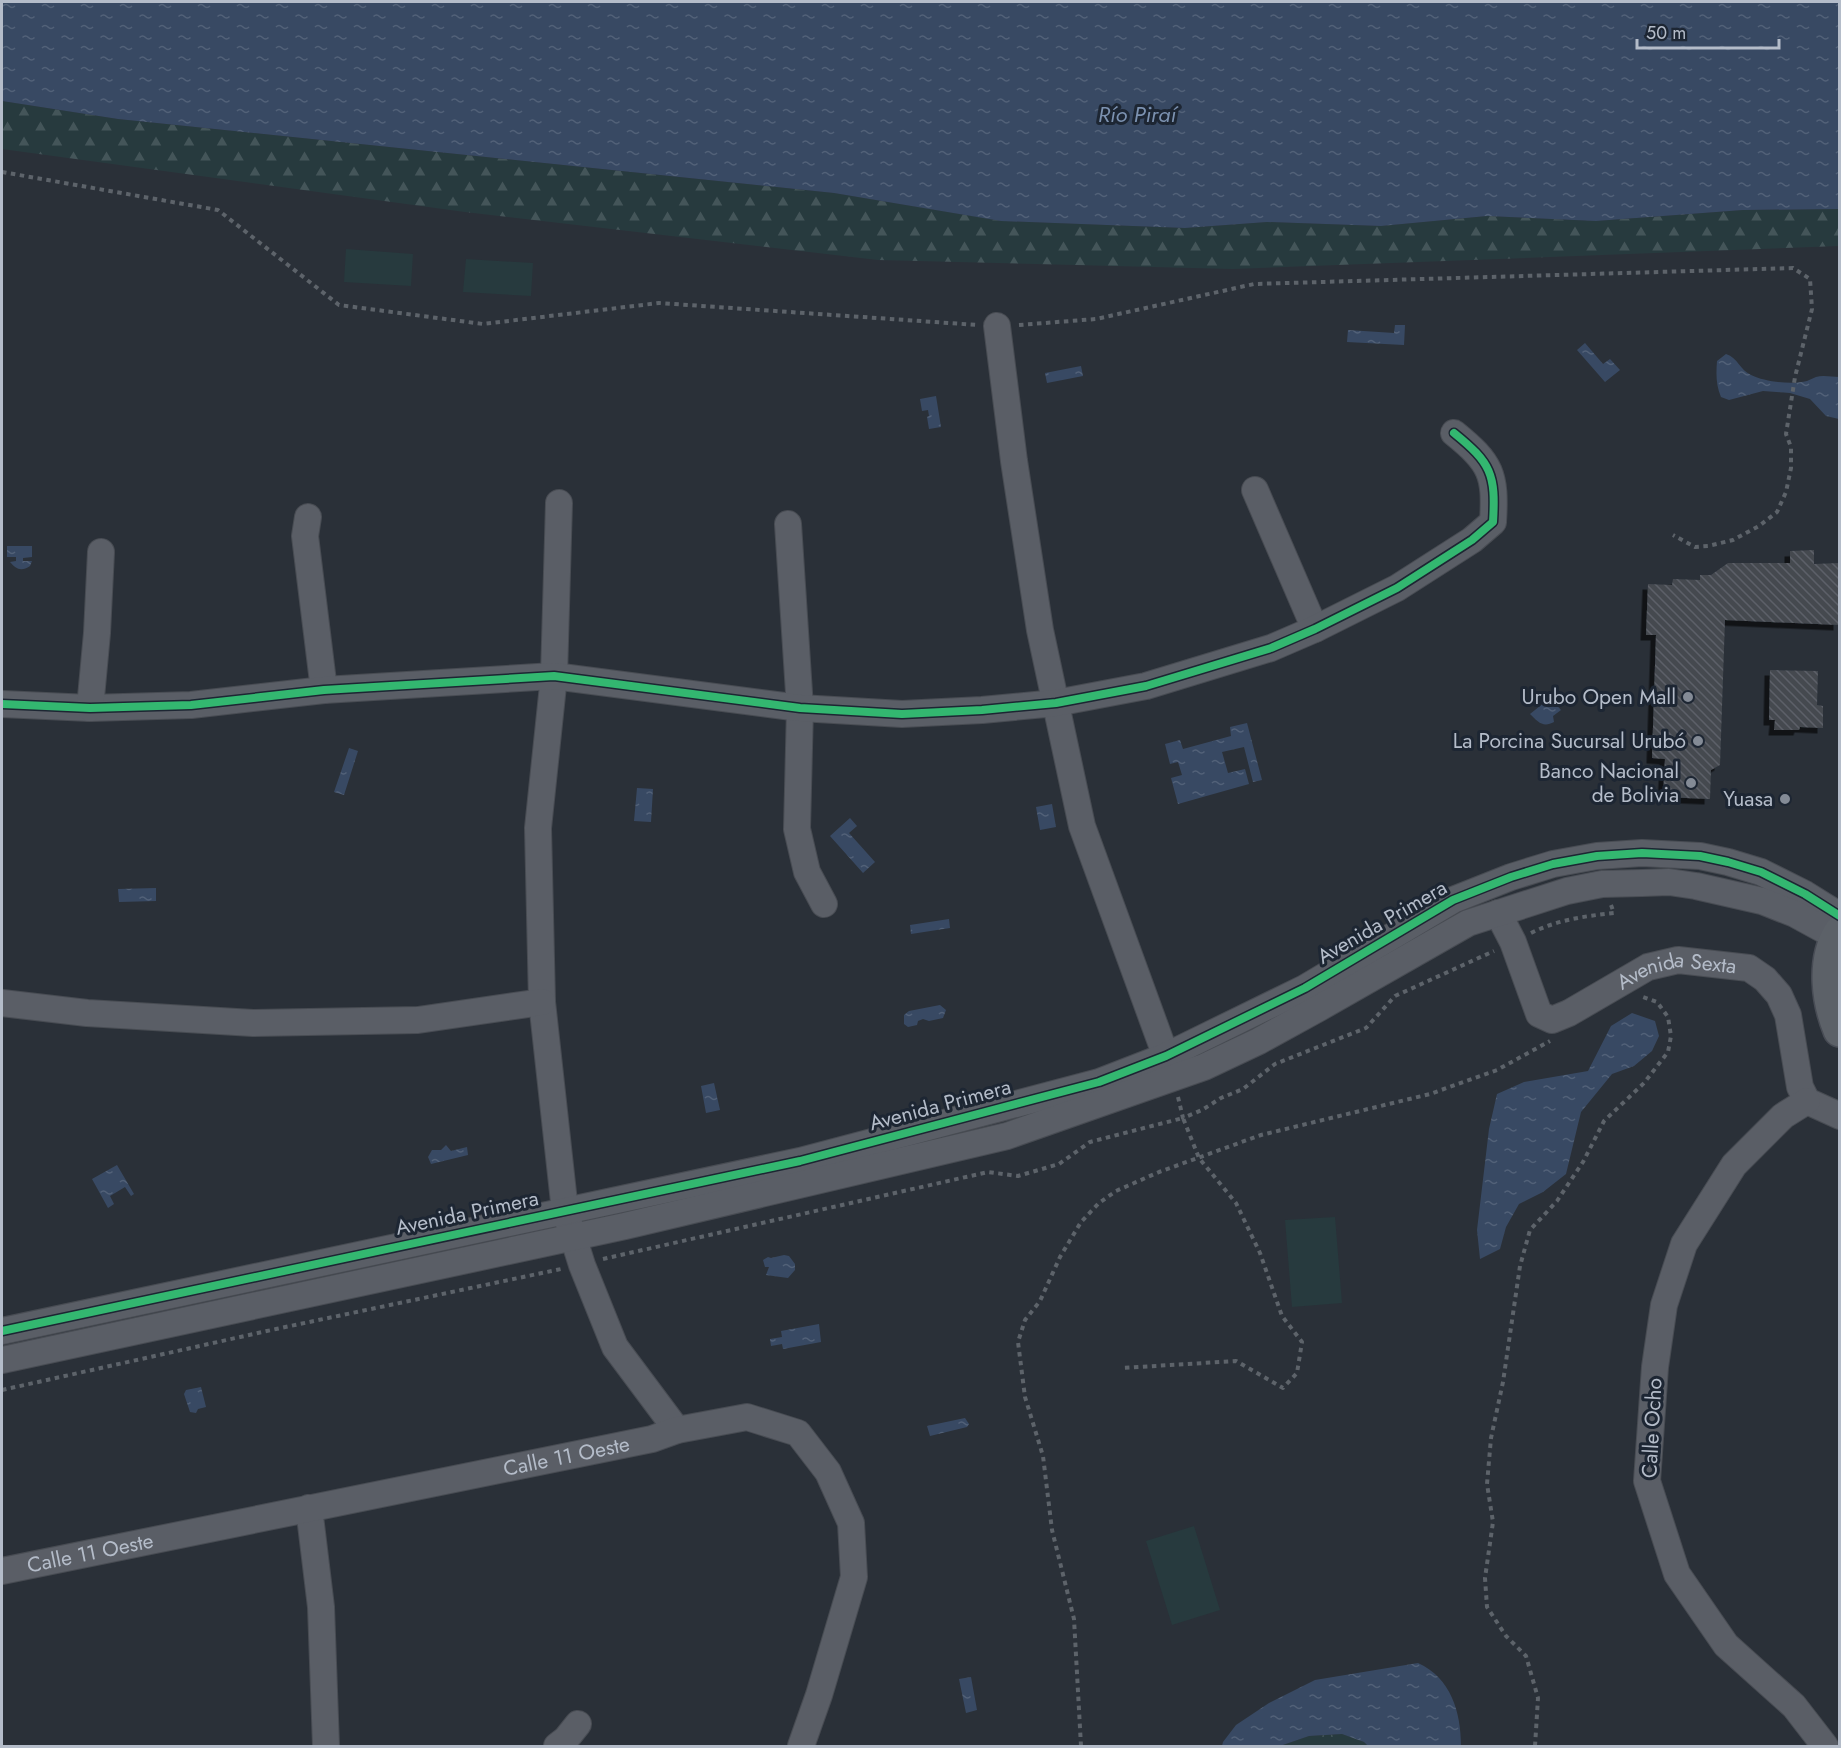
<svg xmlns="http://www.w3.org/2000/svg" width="1841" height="1748" font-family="Jost,sans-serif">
<defs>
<pattern id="forest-firs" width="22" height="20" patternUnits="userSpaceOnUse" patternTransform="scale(1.5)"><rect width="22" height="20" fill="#273a3e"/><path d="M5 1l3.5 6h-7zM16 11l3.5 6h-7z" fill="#445559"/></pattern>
<pattern id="park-crowns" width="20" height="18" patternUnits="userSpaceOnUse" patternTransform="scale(1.5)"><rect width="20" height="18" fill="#273a3e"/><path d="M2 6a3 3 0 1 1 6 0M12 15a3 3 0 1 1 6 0" fill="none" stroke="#445559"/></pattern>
<pattern id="water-ripples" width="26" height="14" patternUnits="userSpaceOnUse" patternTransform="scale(1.5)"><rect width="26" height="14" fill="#384963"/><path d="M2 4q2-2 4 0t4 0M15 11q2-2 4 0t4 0" fill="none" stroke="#526178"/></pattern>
<pattern id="building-back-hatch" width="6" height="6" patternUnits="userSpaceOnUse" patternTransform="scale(1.5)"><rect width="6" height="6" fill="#444950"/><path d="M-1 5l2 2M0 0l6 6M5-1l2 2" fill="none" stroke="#5d6168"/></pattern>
<filter id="shadow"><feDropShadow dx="-5.5" dy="5.5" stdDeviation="0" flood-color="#0009"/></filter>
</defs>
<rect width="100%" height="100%" fill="#2a3038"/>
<path fill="url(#forest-firs)" d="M2,101L118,119L834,193L1002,221L1185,228L1267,222L1381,226L1487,216L1596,221L1743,210L1839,209V246L1233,269L878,260L465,212L2,149Z"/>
<path fill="url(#park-crowns)" d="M1342,1734L1364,1742L1368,1746H1280L1309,1736Z"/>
<path fill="#273a3e" d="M346,249L413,254L411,286L344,282Z
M466,259L533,263L531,296L463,292Z
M1335,1217L1342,1303L1292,1307L1285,1220Z
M1194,1526L1220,1610L1172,1625L1146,1541Z"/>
<path fill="url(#water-ripples)" d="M2,2H1839V209L1743,210L1596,221L1487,216L1381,226L1267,222L1185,228L1001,221L834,193L118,119L2,101Z
M1395,325H1405L1404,345L1347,342L1348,330L1394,333Z
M1585,343L1603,364L1610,359L1620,370L1605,382L1577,350Z
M1726,354C1738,358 1740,370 1751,375C1765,382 1792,385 1807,381C1810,380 1813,378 1816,377C1823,375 1832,377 1839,377V419L1826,416L1810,399L1790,393L1763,391L1729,400L1721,397C1716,385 1716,375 1717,361Z
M1081,366L1083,376L1047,383L1045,373Z
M936,396L941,427L929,429L927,417L929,416L928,410L922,411L920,399Z
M7,546H32V557L23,558V561H32L30,566C21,572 16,569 10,562L16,561V557H7Z
M1550,698L1561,710L1553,716L1554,722C1543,728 1538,722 1530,714Z
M1247,723L1262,780L1253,782L1244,747L1222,752L1228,773L1245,769L1249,784L1178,804L1171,778L1182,775L1178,762L1170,764L1165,744L1180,740L1183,749L1231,736L1230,727Z
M349,748L358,751L344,795L334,792Z
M637,788L653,789L651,822L634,821Z
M1052,804L1056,827L1040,830L1036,807Z
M850,818L857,826L849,833L875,862L863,873L830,836Z
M156,888V901L119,902L118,889Z
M949,919L950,928L911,934L910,925Z
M940,1005L946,1010L943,1018L929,1021L923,1019L918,1021L917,1025L908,1027L904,1024V1015L909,1011Z
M1632,1013L1655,1021L1659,1036L1652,1051L1634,1066L1612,1074L1581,1112L1566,1174L1543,1192L1519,1204L1506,1227L1500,1249L1480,1259L1477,1230L1489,1129L1497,1094L1524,1082L1588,1071L1611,1026Z
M714,1083L720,1110L706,1113L701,1086Z
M446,1145L451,1151L467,1147L468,1155L431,1164L428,1157L432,1150H441Z
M117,1165L134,1194L131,1196L125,1187L110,1196L114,1204L108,1208L92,1179Z
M784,1255L789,1256L795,1264V1270L788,1278L766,1275L769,1267H765L763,1260L768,1257L771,1258Z
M819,1324L821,1342L783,1349L782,1344L771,1346L770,1339L782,1337L781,1331Z
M201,1387L206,1407L198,1409L196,1413L190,1412L184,1394L186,1390Z
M965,1418L969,1424L967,1427L930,1436L927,1426Z
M1418,1663C1451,1678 1461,1712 1461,1746H1368L1364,1742L1342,1734L1309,1736L1280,1746H1222L1223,1742L1236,1725L1269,1703L1315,1680Z
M971,1677L977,1710L966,1713L959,1679Z"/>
<path fill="url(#building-back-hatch)" filter="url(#shadow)" d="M1814,550V564L1839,563V625L1725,620L1720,765L1711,770L1710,799L1663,797L1665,759L1652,758L1656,635H1646L1648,584L1672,585L1673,579L1700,580V575H1711L1728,563H1790V551Z
M1770,670L1818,671L1817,705L1823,706V728L1800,727L1799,730H1774L1775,720H1769Z"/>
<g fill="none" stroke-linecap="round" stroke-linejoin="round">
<defs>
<g id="minor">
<path d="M997,326L1014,461L1040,630L1082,826L1171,1070"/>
<path d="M1255,490L1315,629"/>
<path d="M559,503L554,676L538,828L542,1002L565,1211L582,1265L615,1347L677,1430"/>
<path d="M308,517L305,536L324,690"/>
<path d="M788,524L800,708L797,829L807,872L824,904"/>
<path d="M2,704L90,708L191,705L324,690L554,676L800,708L902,714L982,710L1056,703L1146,686L1271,648L1315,629L1397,588L1472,540L1493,522C1496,474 1491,463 1454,433"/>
<path d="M90,708L97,633L101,552"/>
<path id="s1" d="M1498,913L1513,942L1539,1014L1552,1020L1569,1013L1648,967L1678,960L1749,968L1765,979L1779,995L1788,1015L1800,1087L1807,1101L1840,1116"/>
<path d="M2,1003L87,1013L253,1023L418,1020L542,1002"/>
<path d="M1807,1101L1783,1116L1734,1165L1684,1244L1664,1305L1655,1367L1647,1481L1677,1574L1726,1645L1794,1706L1825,1746"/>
<path d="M2,1331L800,1161L1099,1082L1166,1056L1305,988L1453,900L1511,877L1553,864L1597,856L1642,853L1700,856L1728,862L1761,872L1805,894L1840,916"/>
<path d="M2,1360L625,1226L1007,1136L1204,1067L1259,1041L1319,1008L1468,923L1567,891L1602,884L1642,883L1669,882L1696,886L1762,901L1795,914L1837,937"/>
<path d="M309,1508L321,1607L326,1746"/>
<path id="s2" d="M2,1571L652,1439L677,1430L747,1417L798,1433L828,1472L851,1523L854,1577L819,1695L801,1746"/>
<path d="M557,1746L566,1739L578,1724"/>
</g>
<path id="major" d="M1840,933C1823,961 1828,1001 1840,1030"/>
</defs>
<use href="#minor" stroke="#484c53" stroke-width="28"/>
<use href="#major" stroke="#484c55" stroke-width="36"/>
<path stroke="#5d636a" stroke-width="4" stroke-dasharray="4.5 4.5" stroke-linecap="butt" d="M2,172L218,210L339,305L483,324L659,303L978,325
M1019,325L1096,319L1254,284L1793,268L1810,279L1812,309L1795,377L1786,434L1791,447V468L1786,492L1777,512L1759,526L1733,540L1708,546L1695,547L1673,535
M1531,933C1557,920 1585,916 1614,913L1611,905
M1178,1097L1183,1118L1202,1110L1221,1098L1243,1089L1275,1064L1366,1028L1395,996L1494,951
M603,1259L988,1172L1018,1176L1059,1164L1090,1142L1183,1118L1199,1158L1236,1203L1260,1253L1282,1316L1302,1342L1297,1373L1283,1388L1236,1361L1122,1368
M2,1390L276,1329L561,1269
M1081,1746L1074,1619L1052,1530L1043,1456L1025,1397L1018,1342L1025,1320L1040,1301L1060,1257L1081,1222L1099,1203L1116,1191L1159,1172L1261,1135L1430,1094L1497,1070L1550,1041
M1535,1746L1538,1698L1526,1656L1506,1636L1487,1607L1485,1578L1493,1522L1487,1484L1491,1438L1503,1382L1520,1266L1530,1230L1557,1201L1583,1162L1604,1121L1644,1083L1668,1052L1671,1036L1668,1017L1657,1002L1640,996"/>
<use href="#minor" stroke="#5a5e66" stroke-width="26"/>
<use href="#major" stroke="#5c6168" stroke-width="33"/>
<defs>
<path id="cycleway" d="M2,704L90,708L191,705L324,690L554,676L800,708L902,714L982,710L1056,703L1146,686L1271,648L1315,629L1397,588L1472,540L1493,522C1496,474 1491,463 1454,433
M2,1331L800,1161L1099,1082L1166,1056L1305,988L1453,900L1511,877L1553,864L1597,856L1642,853L1700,856L1728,862L1761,872L1805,894L1840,916"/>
</defs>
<use href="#cycleway" stroke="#1d2633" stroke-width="11"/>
<use href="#cycleway" stroke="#33b770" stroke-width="8"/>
</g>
<g fill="#848b96" stroke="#1d2633" stroke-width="2">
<circle cx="1688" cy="697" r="6"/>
<circle cx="1698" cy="741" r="6"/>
<circle cx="1691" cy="783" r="6"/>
<circle cx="1785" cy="799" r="6"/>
</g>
<g text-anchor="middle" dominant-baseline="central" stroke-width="6" stroke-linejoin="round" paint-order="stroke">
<g font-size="21" fill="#b4bcc9" stroke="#1d2633" text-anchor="end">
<text x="1676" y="697">Urubo Open Mall</text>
<text x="1686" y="741">La Porcina Sucursal Urubó</text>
<text x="1679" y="771">Banco Nacional<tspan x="1679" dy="24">de Bolivia</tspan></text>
<text x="1773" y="799">Yuasa</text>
</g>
<g font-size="21" fill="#b4bcc9" stroke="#1d2633">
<text transform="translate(1382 922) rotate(-30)">Avenida Primera</text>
<text stroke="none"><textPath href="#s1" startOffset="261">Avenida Sexta</textPath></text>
<text transform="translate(940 1105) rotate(-15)">Avenida Primera</text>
<text transform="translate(467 1213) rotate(-12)">Avenida Primera</text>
<text transform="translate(1652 1428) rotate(-87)">Calle Ocho</text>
<text stroke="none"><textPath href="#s2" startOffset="576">Calle 11 Oeste</textPath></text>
<text stroke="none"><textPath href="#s2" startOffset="90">Calle 11 Oeste</textPath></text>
</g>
<g font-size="22" font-style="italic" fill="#7c92b1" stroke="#1d2633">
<text x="1137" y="114">Río Piraí</text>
</g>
</g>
<rect width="1841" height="1748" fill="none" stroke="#b4bcc9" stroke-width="6"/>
<path d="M1637 39v9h142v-9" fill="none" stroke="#b4bcc9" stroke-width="3"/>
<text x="1646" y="39" font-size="18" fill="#b4bcc9" stroke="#1d2633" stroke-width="4.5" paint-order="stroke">50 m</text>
</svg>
